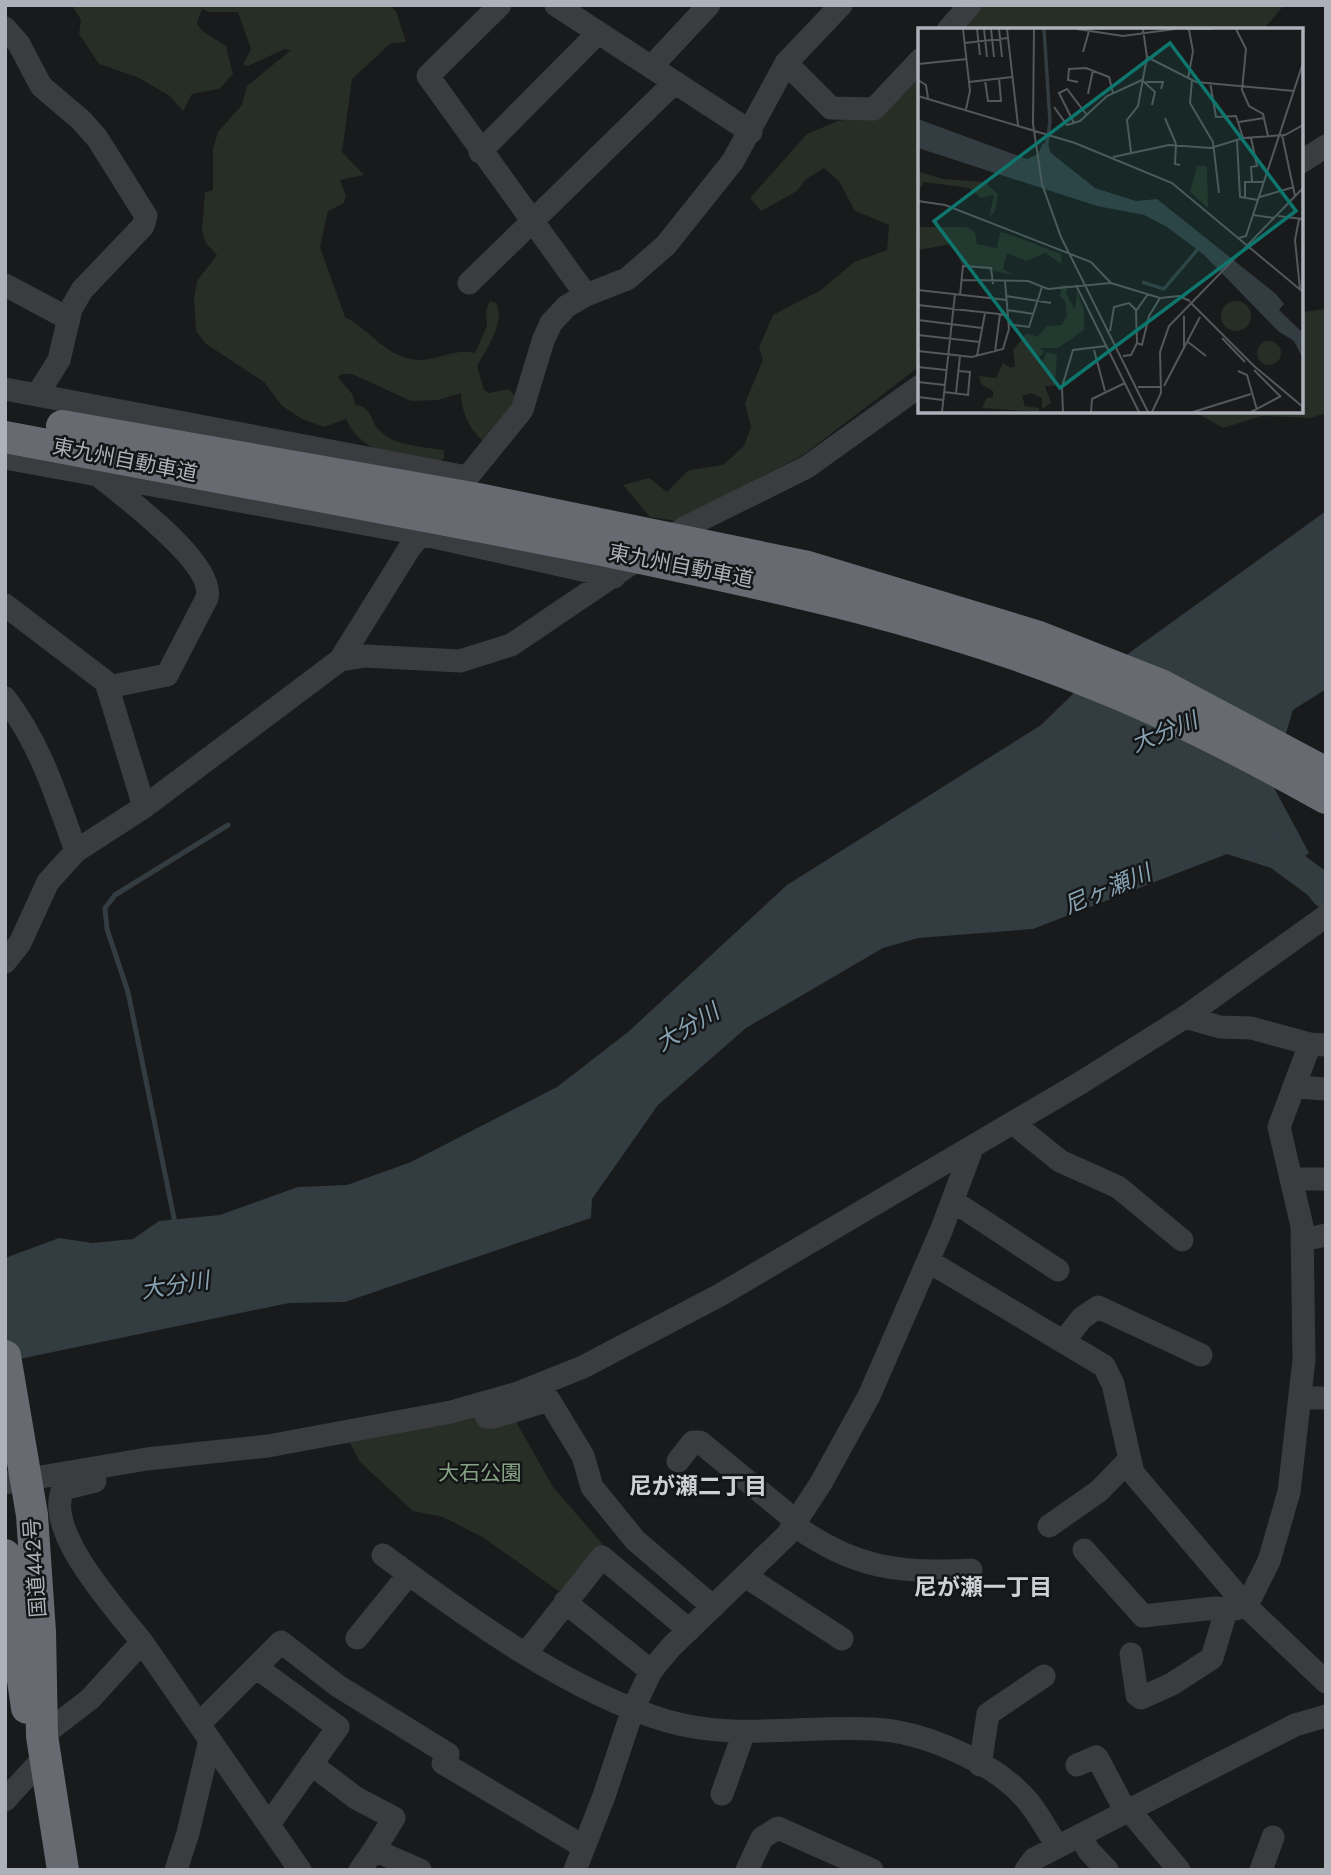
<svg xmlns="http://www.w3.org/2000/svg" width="1331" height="1875" font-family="Jost,'Noto Sans JP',sans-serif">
<rect width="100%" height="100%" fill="#191a1b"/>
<path fill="#262e26" d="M72,5H389L396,11L406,42L391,43L352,79L342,152L364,175L340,180L346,196L344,203L328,211L320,247L345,317C372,331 387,359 420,360C438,360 457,348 475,353L487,326L486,311L490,301L496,303C506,322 486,350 477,366L484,390L489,393L509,389L519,401L485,442C470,432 461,410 461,393L438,400L411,401L352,374H342L338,377L353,395L355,405C374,407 369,421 380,431C394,446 425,447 444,450V458L437,463C401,457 363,456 346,419L324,427L302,419L282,406L264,382L206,344L196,331L194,298L197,281L217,255L206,243L202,231L205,192L213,190V149L218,132L242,105L247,86L291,50L285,49L248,66L243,65L251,49L238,12H209L202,9L197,23L201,30L226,46L233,74L219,89L192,94L183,111L170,96L137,77L99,64L79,34L81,20Z
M980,5H1284L1263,30H959Z
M920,73V366L803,455L678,521L650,517L623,485L649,478L667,492L689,470L723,465L744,446L751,427L745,403L763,360L759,347L773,315L821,290L854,262L887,250L889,225L855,211L839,181L824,168L806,179L797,191L761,211L750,198L807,134L838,121L873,116Z
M1326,309V413L1310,418L1262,416L1223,428L1193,411H1301V312Z
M498,1411L514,1418L553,1487L606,1548L567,1597L484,1538L443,1517L413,1511L360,1462L349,1441Z"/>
<path fill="#323c41" d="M1326,511V689L1293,710L1271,782L1309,853L1284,872L1227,854L1033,929L918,938L883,948L746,1028L658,1105L592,1199L591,1218L345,1302L289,1303L5,1362V1258L59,1238L92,1243L133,1239L159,1221L220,1215L298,1187L347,1185L411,1162L557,1087L628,1032L787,885L1041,725L1075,692Z"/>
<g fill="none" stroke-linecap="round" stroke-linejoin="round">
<path stroke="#323c41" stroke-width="5" d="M175,1223L128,992L107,929L105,908L115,895L228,825"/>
<path stroke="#323c41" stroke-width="30" d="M1261,842L1318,884L1326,894"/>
<path stroke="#3b3c40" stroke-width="23" d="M500,5L428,76L586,295
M556,5L751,132
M5,28L19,44L41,86L81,120L97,138L146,216L143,226L82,290L71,309L59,360L37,395
M948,30L970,5
M786,63L831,108L874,109L920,60
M651,67L709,5
M480,152L598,33
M1301,162L1326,146
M469,283L675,82
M5,285L69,319
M5,389L467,477
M5,458L420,534L614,577
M99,476C125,497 216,564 207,598L167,675L108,687
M5,605L106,682L144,807
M340,660L409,549L522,410L543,341L551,323L567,306L586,295L627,279L666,245L733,161L786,63L841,5
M5,698C41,745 56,796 76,851
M5,962L20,943L48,882L76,851L144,807L340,660L365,656L460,661L511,645L684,528L807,467L920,386
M1185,1017L1220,1027L1251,1028L1310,1044
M1295,1087L1326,1089
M1013,1123L1060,1161L1118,1187L1182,1240
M1293,1179H1326
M953,1201L1058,1270
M1302,1240L1326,1235
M928,1261L1104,1366L1113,1384L1133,1473L1248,1608L1326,1682
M1063,1342L1082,1318L1098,1307L1201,1355
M1300,1398H1326
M480,1404L487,1417H494L549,1400L583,1456L592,1487L635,1540L713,1607
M678,1461L693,1442H700L796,1521
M95,1481L63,1489C43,1531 117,1610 142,1642
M5,1483L147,1459L268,1446L451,1412L518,1393L583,1367L720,1295L1082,1082L1185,1017L1326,916
M794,1525C853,1568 900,1574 971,1570
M1049,1526L1099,1491L1129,1460
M1084,1550L1143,1616L1215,1608L1236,1609L1251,1597L1269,1561L1289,1492L1304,1360L1302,1226L1279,1127L1310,1044L1326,1045
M383,1555C465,1616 569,1692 667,1721C736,1741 803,1725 873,1729C922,1731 992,1761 1025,1798C1038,1812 1047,1831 1058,1847
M745,1576L842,1639
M565,1602L651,1671
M357,1638L409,1574
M527,1652L602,1557L689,1630
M1131,1654L1137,1695L1141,1698L1172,1684L1212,1658L1226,1611
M257,1668L338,1727L269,1824
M199,1724L281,1642L338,1686L448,1754L443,1763L584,1847
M42,1736L90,1699L142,1642L300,1870
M311,1764L356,1798L394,1818L374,1850L420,1870
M980,1765L988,1714L1044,1676
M1077,1765L1096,1757L1098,1759L1126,1812
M722,1794L744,1732
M5,1800L38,1764
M1129,1810L1179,1870
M1080,1835L1089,1851L1107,1870
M176,1870L188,1833L210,1740
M360,1870L374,1850
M575,1870L604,1796L633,1709L651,1671L671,1647L787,1535L821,1483L869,1396L941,1231L973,1146
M747,1870L762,1838L778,1828L872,1870
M1026,1870L1034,1859L1295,1725L1326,1716
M1261,1870L1273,1837"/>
<path stroke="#676b71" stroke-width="32" d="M5,1356L32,1515L40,1632L42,1736L63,1870
M5,1555L27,1708"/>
<path stroke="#676b71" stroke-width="32" d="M62,426L478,499L808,567L1036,636L1163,686L1326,773
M5,437C202,475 400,510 597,549C772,585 944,621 1109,690C1184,721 1255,758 1326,798"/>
</g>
<g text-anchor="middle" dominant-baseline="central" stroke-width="5" stroke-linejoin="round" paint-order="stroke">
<g font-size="21" fill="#adb2ba" stroke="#141516">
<text transform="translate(125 460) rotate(11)">東九州自動車道</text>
<text transform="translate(681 566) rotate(11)">東九州自動車道</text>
<text transform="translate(35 1568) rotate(-94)">国道442号</text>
</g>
<g font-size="21" fill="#87a385" stroke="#141516">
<text x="480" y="1473">大石公園</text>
</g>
<g font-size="23" font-style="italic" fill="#87a2b2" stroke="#141516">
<text transform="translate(1164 732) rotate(-22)">大分川</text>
<text transform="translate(1107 889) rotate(-23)">尼ヶ瀬川</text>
<text transform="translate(687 1027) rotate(-31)">大分川</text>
<text transform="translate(175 1285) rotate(-9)">大分川</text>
</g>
<g font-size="23" font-weight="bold" fill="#cdd1d6" stroke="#141516">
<text x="698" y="1486">尼が瀬二丁目</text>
<text x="983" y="1587">尼が瀬一丁目</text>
</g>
</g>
<g transform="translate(918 28)">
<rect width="385" height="385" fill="#191a1b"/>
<path d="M279,138H289L290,180L272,164ZM0,143L25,151L67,154L80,166L77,184L71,189L76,167L63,170L51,160L6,154L0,164ZM0,199H48L57,204L59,216L79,220L82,204L88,205L143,226L144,236L127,225L108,233L89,225L85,241L96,247L44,237L34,216L0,222ZM143,257H151L148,265L157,282L159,262L166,283V302L140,320H122L127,324L121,329L124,334L129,324L139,327L137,358H127L133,375L124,381V370L113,365L104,368L107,378L121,380V384L64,380L69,370L75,369V363L63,356L61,348L78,350L85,335L93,340L97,338L95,322L109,305L119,309L129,298L143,297L149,287L147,273L141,267L133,270L143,266ZM303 288a15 15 0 1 1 30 0a15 15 0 1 1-30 0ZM339 325a12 12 0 1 1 24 0a12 12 0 1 1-24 0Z" fill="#262e26"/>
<path d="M0,91L109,131L120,126L125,115L130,116L133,125L177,160L218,173L239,171L358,266L366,276L361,282L385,305V331L376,313L360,303L285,226L249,199L226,187L179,178L0,120Z" fill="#323c41"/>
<path fill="none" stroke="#323c41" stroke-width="3.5" d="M126,1L132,94L128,121M224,254L246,261L280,221"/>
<path fill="none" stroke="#54575b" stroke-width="2" d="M45,1L52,63L48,81M59,1L62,27M66,1L69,29M73,1L76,29M81,1L84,29M89,1L100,97M116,1L115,96L124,156L143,209L230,384M159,1L205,8L257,1M268,1H295M318,1L328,21L324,62L331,78L345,86L350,108M47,15L90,10M165,24L171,3M229,29L278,54L376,63M0,36L49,31M270,51L275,23L271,2M0,52L8,57L10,70M67,52L70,73H83L81,50M274,52L272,75L295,114L301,165M51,54L94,49M160,54L150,52L151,41L168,40L191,49L195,65M228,54H245L243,61M292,54L298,89L318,88L325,110M170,66L175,42M0,68L157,115L254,155L385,264M136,79L149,97L162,93L189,68L224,52L237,64L234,77M247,90L258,116M321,94L346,90M156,95L141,65L149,61L168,86M364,107L377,168M333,110L339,138L333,139L334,154M319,112L322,169L340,172M258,116L257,136L262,137M213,124L209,92L220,78L229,29L225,1M195,129L251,117L293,120L325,110L367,107L385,97M342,169L376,159M327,170V154H345M0,173L27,177L173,234L193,255L242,270L261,268L272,273M360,188L385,191M356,190L335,187L385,35M381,191L377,212L382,261M321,210L328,208L335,187M44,252L110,253L130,261L193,255M158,257L221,384M0,262L89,272M42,267L45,238L73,240L75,256M88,268L133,275M272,274L336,338L385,379M0,277L90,287M89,282L116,286M0,292L64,300M90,296L111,299L124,259M192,303L196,279L211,275L218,282M0,307L62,314M304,310L327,334M270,314L288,328M219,315L218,283L230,266M266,319V288M176,322L187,363M0,323L54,329L85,321L91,301L87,253M77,324L82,286M59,328L67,285M205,328L213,327L219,315L224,317L231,288L242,270M0,339L28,342M336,342L363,369M320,343L329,347L339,382M0,354L27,357M246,358L282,289M220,359H244M26,364L50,367L52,344L40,343M38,365L42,328M0,369L25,372M24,384L37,266M145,384L144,359L155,322L188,318M173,384L174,371L207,355M234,384L243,365L242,324L251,298L385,160M275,384L333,366M333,384L363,368"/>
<path fill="#0f766e" fill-opacity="0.15" stroke="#0f766e" stroke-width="3.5" d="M252,15L378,183L142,360L16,193Z"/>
<rect width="385" height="385" fill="none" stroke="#adb2ba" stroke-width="3.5"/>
</g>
<rect width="1331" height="1875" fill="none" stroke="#adb2ba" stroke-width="14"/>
</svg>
